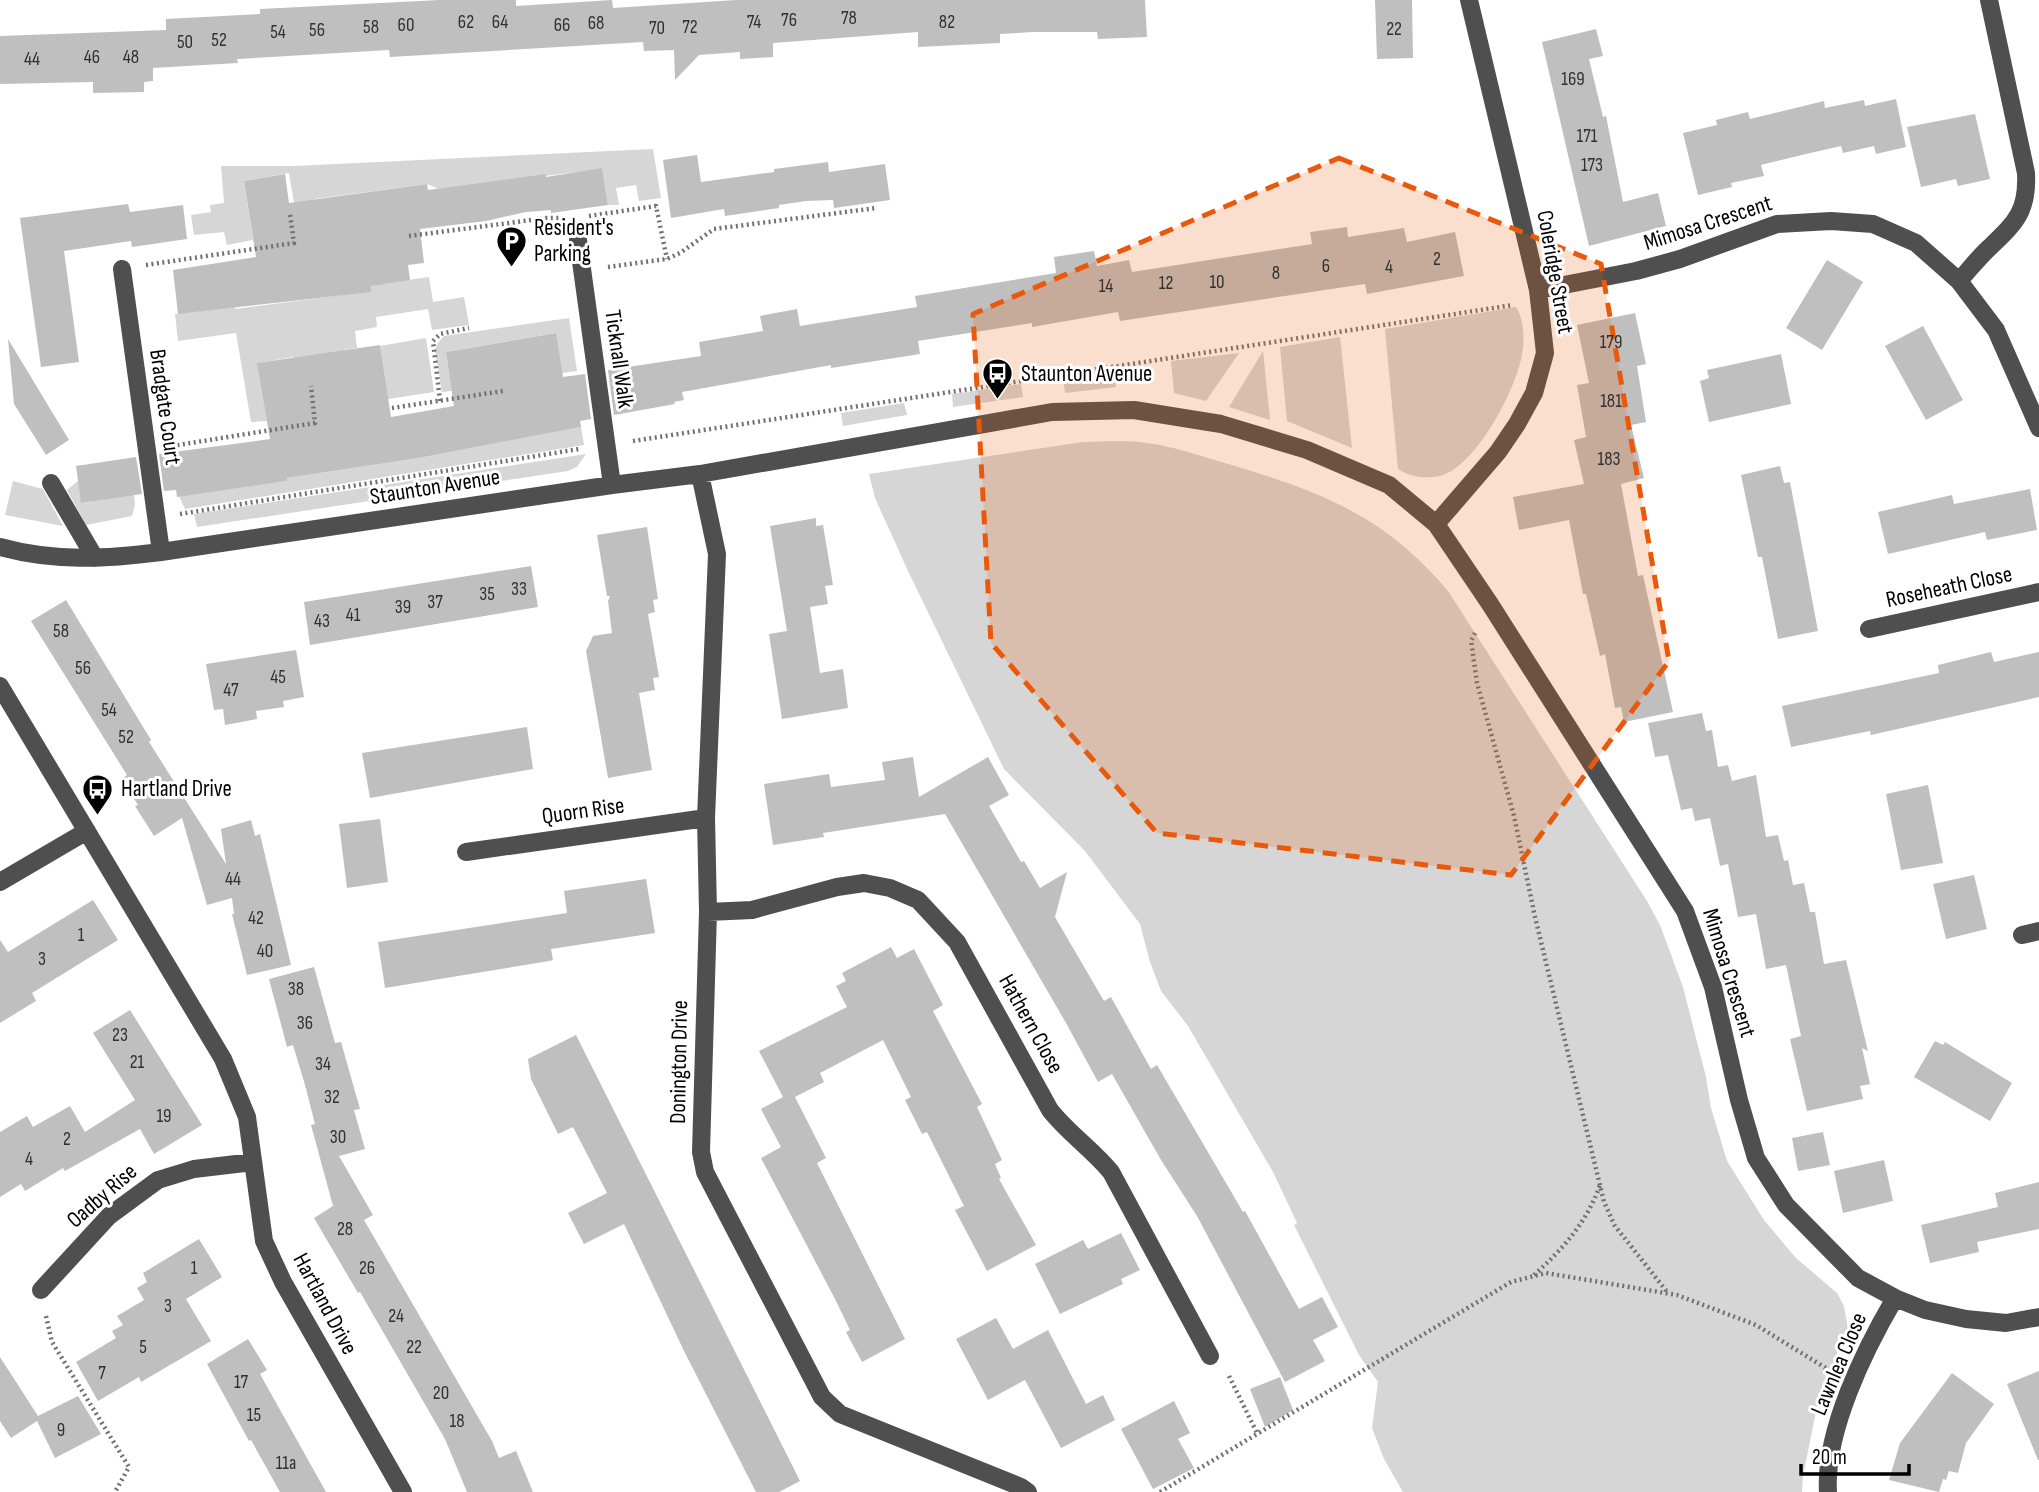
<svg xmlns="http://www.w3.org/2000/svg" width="2039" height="1492" font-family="'Sofia Sans Condensed',sans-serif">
<rect width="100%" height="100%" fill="#fff"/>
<path fill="#d6d6d6" d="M653,149L661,198L639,201L636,185L616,188L619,205H608L602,169L439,189L427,184L314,199L300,240L289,173L244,181L253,240L227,245L224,232L194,235L191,215L211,212L210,205L224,203L221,166H294Z
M429,277L433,302L464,297L469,325L432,330L428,309L376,317L377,327L355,331L357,348L344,350L348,373L297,382L293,357L258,363L267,421L251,422L236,333L178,341L175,314L235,307V309L342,295L366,286Z
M1516,307C1524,319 1525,340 1522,354C1517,388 1475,469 1439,476C1423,479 1411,477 1398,469L1385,329Z
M569,318L577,371L562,373L555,333L446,352L452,391L442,392L435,350L437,344L444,336Z
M1340,337L1352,448L1287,421L1280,347Z
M426,338L434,392L388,399L380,346Z
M1263,351L1270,420L1229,407Z
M1239,353L1206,401L1174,393L1171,361Z
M1114,373L1116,387L1065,393L1063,378Z
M1021,384L1023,397L953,407L952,394Z
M904,403L907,415L843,426L841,413Z
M581,427L584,445L185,509L179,496L287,481V478L419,458Z
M1083,442C1104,442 1126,440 1147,443C1173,446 1200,456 1225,463C1319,491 1383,514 1448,591L1647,901L1660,925L1683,987L1706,1077L1711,1108L1727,1161L1764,1220L1796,1258L1837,1293L1844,1306L1848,1329L1820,1392L1803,1476L1802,1492H1403L1384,1459L1372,1428L1378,1382L1359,1355L1294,1225L1297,1223L1273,1172L1188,1026L1161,991L1150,962L1140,924L1085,851L1004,769L908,571L875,498L869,474Z
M586,454L577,467L568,471L197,527L194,514Z
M13,481L43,489L63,526L5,515Z
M78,481L82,503L134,494L135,505L132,516L86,525L67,490Z"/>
<path fill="#bfbfbf" d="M440,0H516V6L612,0L613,8L736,0H1145L1147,37L1098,39L1097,32H1034L1000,34V43L918,47V32L773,43V57L740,59V52L699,55L675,80L674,50L644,51L643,42L390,57L389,50L237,59L238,63L153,68V81L144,82V92L93,93V82L0,84V36L166,30V19L260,14V9Z
M1375,0H1412L1413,58L1377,59Z
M1596,29L1603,56L1589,59L1603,117L1606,116L1623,202L1658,193L1666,226L1589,246L1542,42Z
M1896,99L1906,147L1876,154L1874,146L1843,153L1841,146L1806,154L1761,165L1764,176L1731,183L1732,187L1698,195L1683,133L1717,125L1716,120L1748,112L1750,119L1824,101L1825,108L1864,100L1865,106Z
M1975,114L1990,179L1958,186L1956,179L1921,187L1907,127Z
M697,155L701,182L774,172V169L828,162L829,172L885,164L890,200L834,208L833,200L806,201L779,205V208L725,216L724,209L671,218L663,160Z
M602,168L608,205L551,213V210L526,212L486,221L420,229L424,263L408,265L410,280L371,286V292L178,314L173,270L256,257L244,181L285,174L289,203L427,184L428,190L546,174V177Z
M128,204L130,212L183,205L187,239L132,247L131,241L64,251L79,362L41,367L20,218Z
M1347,227L1348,237L1404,228L1407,242L1455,232L1464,276L1367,294L1365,284L1120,321L1118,312L1032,327V323L918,341L920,354L831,368V365L682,392L684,400L674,402L675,404L614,415L608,370L701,356L699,342L763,331L760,316L797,309L800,326L917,307L915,296L1056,273L1054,257L1094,251L1097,266L1129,260L1132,272L1312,244L1310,232Z
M1827,260L1863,282L1822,350L1786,328Z
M1635,313L1646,364L1637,366L1646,422L1631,425L1644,478L1621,484L1638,576L1643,575L1673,712L1624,722L1621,707L1615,708L1605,654L1600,656L1586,594H1583L1569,520L1519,530L1513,497L1584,484L1574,440L1586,437L1577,385L1589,383L1577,325Z
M1923,326L1963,400L1926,420L1885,346Z
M556,333L563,377L585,374L591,419L580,421L581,427L419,458L287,478V481L177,497L176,490L164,491L159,454L270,439L257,363L380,345L391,417L454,406L446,352Z
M8,339L69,440L46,455L14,404Z
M1781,354L1791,404L1709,422L1700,381L1709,378L1707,370Z
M136,457L142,494L81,503L76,466Z
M1780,466L1784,483L1790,482L1818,631L1778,639L1762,557H1758L1741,475Z
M2030,489L2037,530L1987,540L1985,532L1888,554L1878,512L1952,495L1954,504Z
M816,518V526L823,525L833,585L825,586L828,604L810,607L820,673L843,669L848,708L782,719L769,634L787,631L770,526Z
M647,527L658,599L653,600L655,612L648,614L659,677L653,678L655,690L639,693L652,770L608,778L586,651L593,636L612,633L608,601L610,596H607L597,535Z
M531,566L538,607L310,645L304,602Z
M66,600L151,740L149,742L226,864L221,829L251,820L255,836L260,834L291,965L247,975L232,914H234L232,898L207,905L182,818L154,836L135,806L138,805L121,779L127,775L31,621Z
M296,650L304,697L283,701L284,707L256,711L257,719L225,725L223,709L214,710L206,664Z
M1991,652L1994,662L2039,652V697L1871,735L1870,731L1791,747L1782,706L1939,673L1938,665Z
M1702,713L1706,731L1712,730L1718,767L1728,765L1732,781L1756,775L1766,837L1778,835L1784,861L1788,860L1793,885L1804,883L1810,912H1815L1824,964L1846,960L1868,1051L1862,1048L1870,1084L1860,1086L1863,1099L1807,1111L1790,1039L1801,1036L1786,965L1766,969L1756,914L1738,917L1728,864L1720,866L1710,818L1695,821L1692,808L1681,810L1668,755L1655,757L1648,723Z
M527,727L533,769L370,798L362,753Z
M913,757L919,797L988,757L1009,795L989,806L1021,862L1024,861L1040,888L1067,872L1055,917L1104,1001L1111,997L1151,1069L1157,1065L1243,1212L1245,1211L1299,1309L1322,1297L1338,1327L1313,1340L1325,1361L1285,1382L1197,1216L1161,1160L1112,1074L1098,1082L1066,1023L945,814L823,833L824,837L773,845L764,784L829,774L831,787L885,780L882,762Z
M1928,785L1943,863L1901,870L1886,794Z
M380,819L388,882L347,888L339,824Z
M1974,875L1987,929L1946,939L1933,884Z
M646,879L655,933L551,949L553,960L549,961L385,988L378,942L567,913L564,891Z
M93,900L118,940L32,993L36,1001L0,1023V940L8,952Z
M891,947L897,958L914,949L943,1005L933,1011L982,1104L977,1107L1002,1160L995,1164L1001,1178L999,1179L1036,1245L987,1271L955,1210L964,1206L927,1132L922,1134L905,1100L911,1097L883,1040L820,1073L824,1082L795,1097L826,1158L817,1163L905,1339L862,1362L846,1332L850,1330L835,1299L761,1158L781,1147L761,1109L783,1097L759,1051L847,1007L836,986L846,981L842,973Z
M314,967L335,1043L341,1042L360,1109L354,1110L365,1149L339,1156L373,1215L364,1220L492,1441L499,1458L516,1451L533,1492H467L445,1439L360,1292L358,1293L314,1218L333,1206L311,1125L315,1124L305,1085L293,1045L287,1047L269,979Z
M130,1010L202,1125L154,1154L140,1129L65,1171L63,1168L25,1191L21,1184L0,1197V1132L27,1116L33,1127L70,1106L85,1132L135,1100L93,1033Z
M576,1035L800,1481L779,1492H756L684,1351L624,1224L584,1244L568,1213L607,1193L573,1127L558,1134L531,1079L528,1059Z
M1935,1041L1943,1045L1945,1042L2012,1083L1990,1121L1914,1077Z
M1823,1132L1830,1165L1798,1171L1792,1138Z
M1884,1160L1893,1201L1843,1213L1834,1171Z
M2039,1182V1229L1977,1242L1979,1252L1930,1263L1921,1225L1998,1207L1995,1193Z
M1121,1233L1140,1270L1121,1279L1123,1284L1060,1314L1035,1264L1083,1240L1088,1249Z
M199,1239L222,1277L186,1299L211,1341L141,1382L139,1377L98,1401L76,1362L116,1338L112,1331L123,1325L117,1316L144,1300L137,1288L147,1282L143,1273Z
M996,1318L1013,1349L1048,1330L1086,1404L1103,1395L1115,1420L1061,1448L1025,1380L988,1400L956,1339Z
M248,1339L267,1370L260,1374L326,1492H280L251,1440L249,1441L207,1364Z
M0,1357L38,1416L78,1396L101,1434L55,1458L37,1421L11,1438L0,1421Z
M2039,1371V1460H2038L2007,1384Z
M1952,1373L1994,1404L1966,1443L1958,1473L1949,1471L1946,1480L1943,1479L1939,1492L1889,1480L1900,1443Z
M1280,1377L1293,1410L1265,1427L1250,1389Z
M1174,1401L1190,1433L1178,1439L1194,1468L1153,1489L1121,1429Z"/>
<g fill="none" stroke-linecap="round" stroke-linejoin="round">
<path stroke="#717171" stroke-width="4.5" stroke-dasharray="2 3.5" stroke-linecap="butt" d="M589,216L656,206L667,259
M409,236L547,218H563
M146,265L294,243L290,214
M608,267L667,259L680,253L714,229L876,208
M440,401L433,341L440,334L469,328
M392,408L503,391
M633,441L1513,305
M172,446L315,423L311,386
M180,514L579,449
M1475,633L1471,641L1477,683L1514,816L1535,917L1604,1202L1615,1226L1668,1293
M1534,1275C1563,1249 1587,1222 1600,1185
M46,1316L52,1342L129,1467L115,1492
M1229,1376L1258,1435
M1160,1492L1511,1282L1546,1273L1677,1295L1756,1325L1829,1370"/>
<path stroke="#4f4f4f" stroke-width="18" d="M578,240L612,485
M122,269L161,552
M1959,281C1969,270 1978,258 1989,248C2015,223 2028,212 2026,173L1989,0
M1538,290L1636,271L1680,259L1777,224L1831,221L1873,224L1916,243L1959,281L1996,330L2039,428
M700,474L717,554L706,818L708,912L701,1152L705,1172L822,1397L840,1414L1021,1487L1028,1492
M51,483L95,558
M1436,524L1498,452L1517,424L1534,393L1545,353L1538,290L1469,0
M0,547C54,562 106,559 161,552L612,485L700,474L1052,412L1134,410L1221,424L1307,450L1389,485L1436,524L1490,604L1685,911L1713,987L1739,1100L1756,1158L1786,1205L1858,1278L1895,1298L1925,1310L1966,1319L2006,1323L2039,1317
M1869,629L2039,592
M0,686L223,1059L247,1117L264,1241L283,1282L403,1492
M466,852L706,818
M0,882L87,831
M708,912L752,910L837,887L864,883L890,888L918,900L957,942L1050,1110C1068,1133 1092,1149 1111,1172L1210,1356
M2022,935L2039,931
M41,1290L109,1216L158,1180L194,1169L253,1162
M1828,1492C1824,1432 1865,1349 1895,1298"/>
</g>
<path fill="#e8590c" fill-opacity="0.2" stroke="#e8590c" stroke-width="5" stroke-dasharray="14 9" stroke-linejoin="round" d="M1339,158L1601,264L1669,661L1511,875L1157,833L991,643L973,314Z"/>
<defs>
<symbol id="parking-pin" viewBox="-11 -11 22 30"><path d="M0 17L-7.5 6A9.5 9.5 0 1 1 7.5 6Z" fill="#000" stroke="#fff"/><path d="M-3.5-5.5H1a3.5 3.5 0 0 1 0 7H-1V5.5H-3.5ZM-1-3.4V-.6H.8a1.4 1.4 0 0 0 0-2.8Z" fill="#fff"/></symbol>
<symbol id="bus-pin" viewBox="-11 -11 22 30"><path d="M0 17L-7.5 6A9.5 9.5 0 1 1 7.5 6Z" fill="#000" stroke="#fff"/><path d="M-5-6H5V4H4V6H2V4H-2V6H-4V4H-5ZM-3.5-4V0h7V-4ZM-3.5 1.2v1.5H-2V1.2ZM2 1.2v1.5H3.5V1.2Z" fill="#fff"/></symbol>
</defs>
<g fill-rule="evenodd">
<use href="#parking-pin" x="494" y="224" width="35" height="47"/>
<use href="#bus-pin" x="980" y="356" width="35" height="47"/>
<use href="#bus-pin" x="80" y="772" width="35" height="47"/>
</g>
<g text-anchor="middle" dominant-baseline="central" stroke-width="6" stroke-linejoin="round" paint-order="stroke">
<g font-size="19" fill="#303030">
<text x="849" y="18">78</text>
<text x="789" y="20">76</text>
<text x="466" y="22">62</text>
<text x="500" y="22">64</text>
<text x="754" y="22">74</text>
<text x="947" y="22">82</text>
<text x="596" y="23">68</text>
<text x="406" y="25">60</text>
<text x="562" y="25">66</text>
<text x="371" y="27">58</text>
<text x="690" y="27">72</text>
<text x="657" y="28">70</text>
<text x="1394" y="29">22</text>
<text x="317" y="30">56</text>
<text x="278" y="32">54</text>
<text x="219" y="40">52</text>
<text x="185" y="42">50</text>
<text x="92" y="57">46</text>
<text x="131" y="57">48</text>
<text x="32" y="59">44</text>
<text x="1573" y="79">169</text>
<text x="1587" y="136">171</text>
<text x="1592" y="165">173</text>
<text x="1437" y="259">2</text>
<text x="1326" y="266">6</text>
<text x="1389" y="267">4</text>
<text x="1276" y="273">8</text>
<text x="1217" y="282">10</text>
<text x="1166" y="283">12</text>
<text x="1106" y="286">14</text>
<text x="1611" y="342">179</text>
<text x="1611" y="401">181</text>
<text x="1609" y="459">183</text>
<text x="519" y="589">33</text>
<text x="487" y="594">35</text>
<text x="435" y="602">37</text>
<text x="403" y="607">39</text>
<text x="353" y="615">41</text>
<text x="322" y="621">43</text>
<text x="61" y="631">58</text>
<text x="83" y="668">56</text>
<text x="278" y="677">45</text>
<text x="231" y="690">47</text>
<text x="109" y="710">54</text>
<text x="126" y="737">52</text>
<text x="233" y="879">44</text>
<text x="256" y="918">42</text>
<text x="81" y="935">1</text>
<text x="265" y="951">40</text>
<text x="42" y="959">3</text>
<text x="296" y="989">38</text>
<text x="305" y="1023">36</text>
<text x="120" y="1035">23</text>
<text x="137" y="1062">21</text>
<text x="323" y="1064">34</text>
<text x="332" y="1097">32</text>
<text x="164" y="1116">19</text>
<text x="338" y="1137">30</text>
<text x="67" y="1139">2</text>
<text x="29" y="1159">4</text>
<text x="345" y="1229">28</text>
<text x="194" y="1268">1</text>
<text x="367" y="1268">26</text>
<text x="168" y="1306">3</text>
<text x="396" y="1316">24</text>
<text x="143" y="1347">5</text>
<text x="414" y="1347">22</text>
<text x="102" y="1373">7</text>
<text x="241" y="1382">17</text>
<text x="441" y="1393">20</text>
<text x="254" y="1415">15</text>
<text x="457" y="1421">18</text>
<text x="61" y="1430">9</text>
<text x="286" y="1463">11a</text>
</g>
<g font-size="23" fill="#000" stroke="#fff">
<text transform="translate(1708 223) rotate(-18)">Mimosa Crescent</text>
<text transform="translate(1555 272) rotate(80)">Coleridge Street</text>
<text transform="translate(619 359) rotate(82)">Ticknall Walk</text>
<text transform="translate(165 407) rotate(82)">Bradgate Court</text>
<text transform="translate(435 487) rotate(-9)">Staunton Avenue</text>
<text transform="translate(1949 587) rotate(-12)">Roseheath Close</text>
<text transform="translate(583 811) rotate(-8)">Quorn Rise</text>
<text transform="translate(1729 973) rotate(73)">Mimosa Crescent</text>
<text transform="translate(1031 1024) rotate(61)">Hathern Close</text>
<text transform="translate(679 1062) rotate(-89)">Donington Drive</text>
<text transform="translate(102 1196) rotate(-41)">Oadby Rise</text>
<text transform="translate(325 1304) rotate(62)">Hartland Drive</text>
<text transform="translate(1839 1364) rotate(-67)">Lawnlea Close</text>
</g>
<g font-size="23" fill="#000" stroke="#fff" text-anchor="start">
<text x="534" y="228">Resident's<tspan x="534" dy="26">Parking</tspan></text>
<text x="1021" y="374">Staunton Avenue</text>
<text x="121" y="789">Hartland Drive</text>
</g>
</g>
<path d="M1801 1464v10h108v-10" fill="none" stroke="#000000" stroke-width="3.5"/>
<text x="1812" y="1464" font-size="21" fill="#000000" stroke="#ffffff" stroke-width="5" paint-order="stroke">20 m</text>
</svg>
